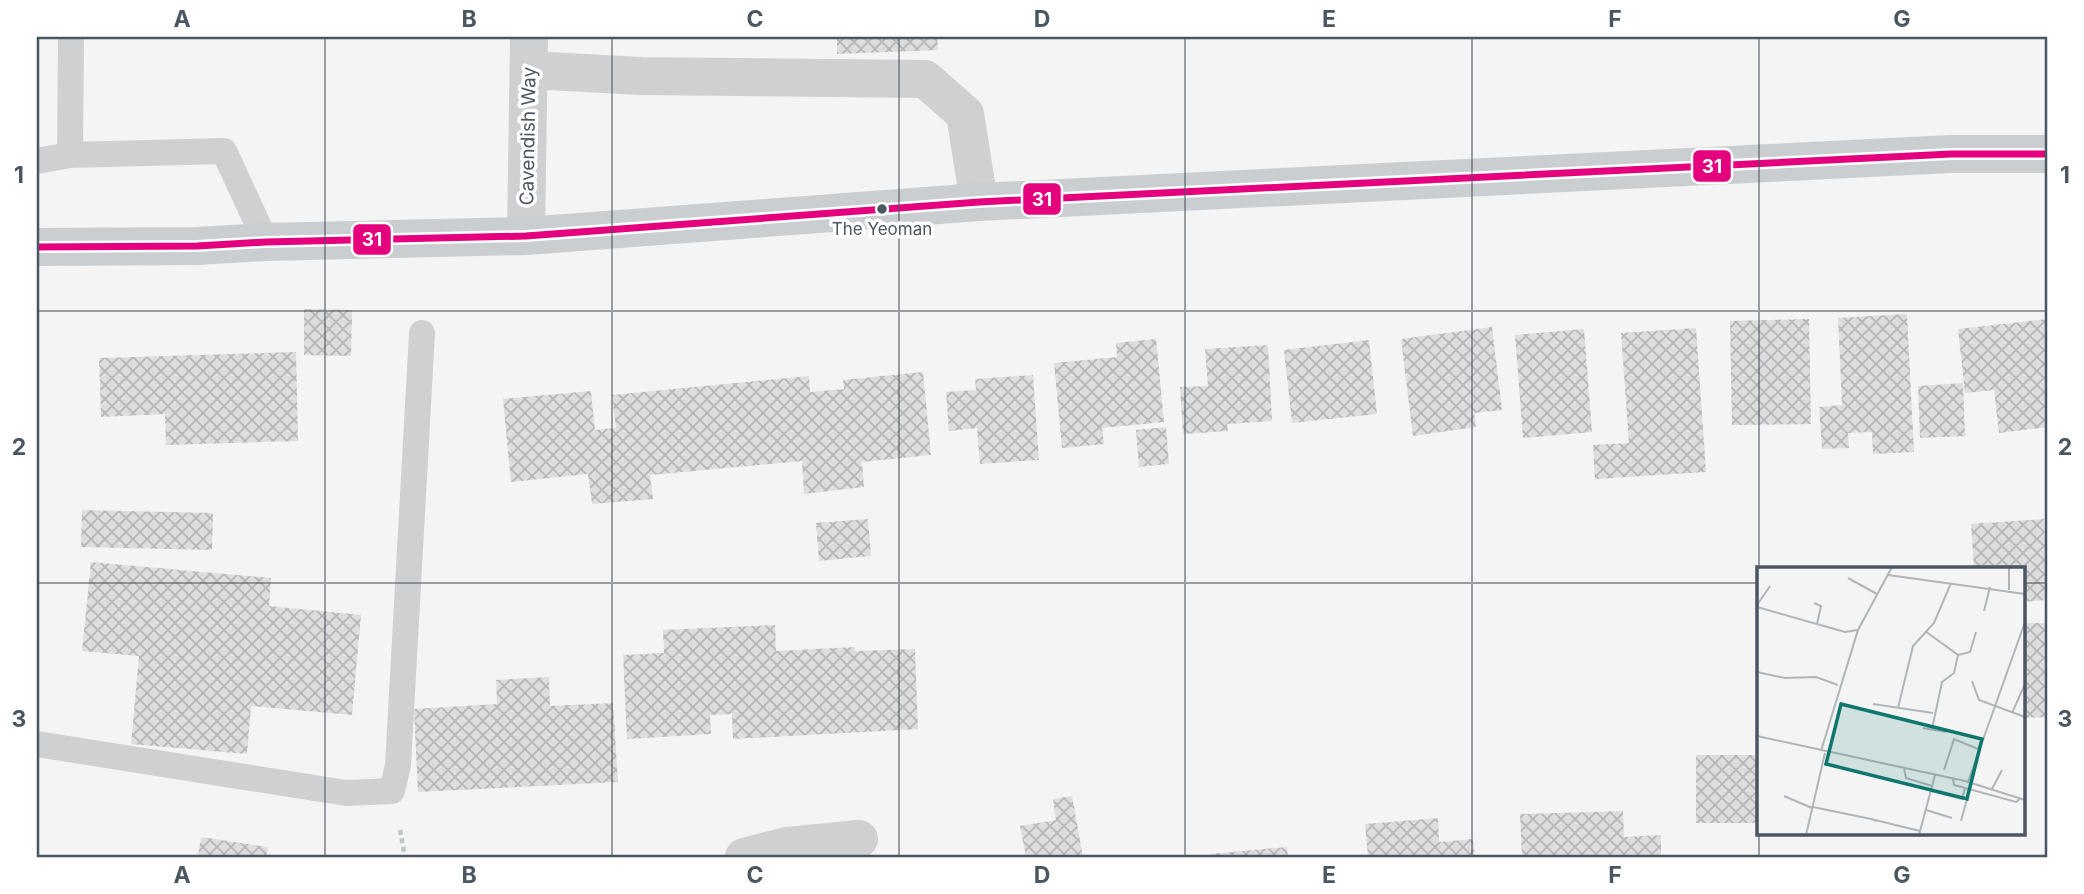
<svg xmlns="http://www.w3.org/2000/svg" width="2084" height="894" font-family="Inter,sans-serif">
<defs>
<pattern id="building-cross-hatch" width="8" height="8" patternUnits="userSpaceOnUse" patternTransform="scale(1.75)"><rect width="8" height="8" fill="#ddddde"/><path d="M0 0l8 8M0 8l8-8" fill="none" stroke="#b5b6b7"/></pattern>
</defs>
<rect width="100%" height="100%" fill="#f4f4f4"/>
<path fill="url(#building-cross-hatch)" d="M837,37H937L938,50L837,54Z
M304,309L352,310L351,356L304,355Z
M1907,314L1914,452L1873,454L1872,432L1848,433L1849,448L1822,449L1819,407L1842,405L1838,318Z
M1809,319L1811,424L1732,425L1730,321Z
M2047,319V427L1999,433L1994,390L1965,393L1958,329Z
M1492,327L1502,410L1474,413L1476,427L1413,436L1401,339Z
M1696,328L1706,472L1595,479L1593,445L1629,443L1621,333Z
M1584,329L1592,432L1523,438L1515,335Z
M1156,339L1164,422L1102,428L1104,444L1062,448L1054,363L1117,357L1116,343Z
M1369,340L1377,414L1292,423L1284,350Z
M1268,345L1272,421L1227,424L1228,431L1183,434L1180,387L1208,386L1205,349Z
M296,352L298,441L166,445L165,414L101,417L99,358Z
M923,372L931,455L862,462L864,487L804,494L802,461L650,475L653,499L592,504L588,474L511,482L503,399L591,391L595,430L616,428L612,395L809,376L810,392L844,389L843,380Z
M1033,375L1039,460L980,464L977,428L949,431L946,392L976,390L975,379Z
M1963,383L1965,436L1920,438L1918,386Z
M1166,427L1169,464L1139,467L1136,430Z
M82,510L213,513L212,550L81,547Z
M868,519L871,556L819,561L816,523Z
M2044,519L2047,600L2023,602V568H1974L1971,524Z
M91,562L271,578L269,606L361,615L352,715L251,706L247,754L131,744L139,656L82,651Z
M2023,623H2047V717L2023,718Z
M775,625L776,651L855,647V651L915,649L918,729L733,739L732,714L710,715L711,734L627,739L623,655L664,653L663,630Z
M549,677L550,706L613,703L618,782L418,792L414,709L497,704L496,680Z
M1696,755H1758V823H1696Z
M1072,796L1083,857H1026L1020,826L1056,820L1053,799Z
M1623,811L1624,837L1661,835V857H1522L1520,814Z
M1438,818L1439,842L1473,839L1475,857H1368L1365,824Z
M201,837L268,847L266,857H198Z
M1287,847L1288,857H1211L1210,854Z"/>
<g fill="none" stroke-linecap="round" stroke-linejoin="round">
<path stroke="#bcc7c4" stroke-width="4.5" stroke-dasharray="5 3.5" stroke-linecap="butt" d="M400,830L405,857"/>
<path stroke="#ced0d2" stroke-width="26" d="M70,155L71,37
M37,161L70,155L224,151L266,242
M37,744L346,793L392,791L398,765L422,333"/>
<path stroke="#ced0d2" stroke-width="38" d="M529,70L641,76L925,79L965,114L979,202
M526,236L529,37
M744,857L787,846L859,839"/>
<path stroke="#caced1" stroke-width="38" d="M37,247L197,246L266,242L526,236L979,202L1951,154H2047"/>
<defs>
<path id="bus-1" d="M37,247L197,246L266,242L526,236L979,202L1951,154H2047"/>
</defs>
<use href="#bus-1" stroke="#fff" stroke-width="12"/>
<use href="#bus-1" stroke="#e5007d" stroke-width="7"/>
</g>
<path fill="none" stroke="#4a5661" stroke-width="2" stroke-opacity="0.55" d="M325,37V857M612,37V857M899,37V857M1185,37V857M1472,37V857M1759,37V568M37,311H2047M37,583H1758M2023,583H2047M1759,833V857"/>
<circle fill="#4a5661" stroke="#fff" stroke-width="2.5" cx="882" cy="209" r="6"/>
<g text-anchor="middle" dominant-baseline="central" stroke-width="7" stroke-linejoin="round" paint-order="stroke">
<g font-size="17" fill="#4a5661" stroke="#fff">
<text x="882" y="229">The Yeoman</text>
</g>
<g font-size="19" fill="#4a5661" stroke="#fff">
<text transform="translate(528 136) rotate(-89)">Cavendish Way</text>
</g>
</g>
<g transform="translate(1757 567)">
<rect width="268" height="268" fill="#f4f4f4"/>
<path fill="none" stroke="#b0b5b9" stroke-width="2" d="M131,8L268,27M91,11L120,27M252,23V0M57,36L64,39L60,57M0,38L13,19M0,40L88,65L100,63M227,44L233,20M168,64L201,88L197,106L185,115L175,162M201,88L213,85L219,65M0,105L28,111L59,110L81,118M215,114L222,133L268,150M116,137L176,146M141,141L156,79L177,56L194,16M255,146L268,117M166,161L189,165M0,169L208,214L268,233M64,184L101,63L135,0M147,202L149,211L175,219M187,203L197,172L221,182M196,212L197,218L259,235L263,232M211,215L268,55M235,222L245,203M174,224L205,232L208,221M27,229L55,241M56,240L114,252M169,243L195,251M120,254L114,252L163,264M204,254L213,221M49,268L68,186M162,268L178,208"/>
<path fill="#0f766e" fill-opacity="0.15" stroke="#0f766e" stroke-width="3.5" d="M84,137L225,172L210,232L69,197Z"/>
<rect width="268" height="268" fill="none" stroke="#4a5661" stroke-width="3.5"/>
</g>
<g stroke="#fff" stroke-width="2.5">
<rect x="1692" y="149" width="40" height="34" rx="7" fill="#e5007d"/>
<rect x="1022" y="182" width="40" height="34" rx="7" fill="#e5007d"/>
<rect x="352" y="223" width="40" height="33" rx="7" fill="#e5007d"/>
</g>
<g font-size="19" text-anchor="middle" font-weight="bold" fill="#fff">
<text x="1712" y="173">31</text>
<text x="1042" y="206">31</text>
<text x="372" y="246">31</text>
</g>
<rect width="2084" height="894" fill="none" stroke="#ffffff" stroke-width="77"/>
<rect x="38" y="38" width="2008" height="818" fill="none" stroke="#4a5661" stroke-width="2.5"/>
<g font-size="23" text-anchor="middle" font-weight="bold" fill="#4a5661">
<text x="182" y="27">A</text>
<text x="469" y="27">B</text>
<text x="755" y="27">C</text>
<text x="1042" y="27">D</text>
<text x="1329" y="27">E</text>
<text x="1615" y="27">F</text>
<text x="1902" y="27">G</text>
<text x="19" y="183">1</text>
<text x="2065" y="183">1</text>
<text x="19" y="455">2</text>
<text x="2065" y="455">2</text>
<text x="19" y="727">3</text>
<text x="2065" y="727">3</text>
<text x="182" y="883">A</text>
<text x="469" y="883">B</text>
<text x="755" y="883">C</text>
<text x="1042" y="883">D</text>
<text x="1329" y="883">E</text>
<text x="1615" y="883">F</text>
<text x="1902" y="883">G</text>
</g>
</svg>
